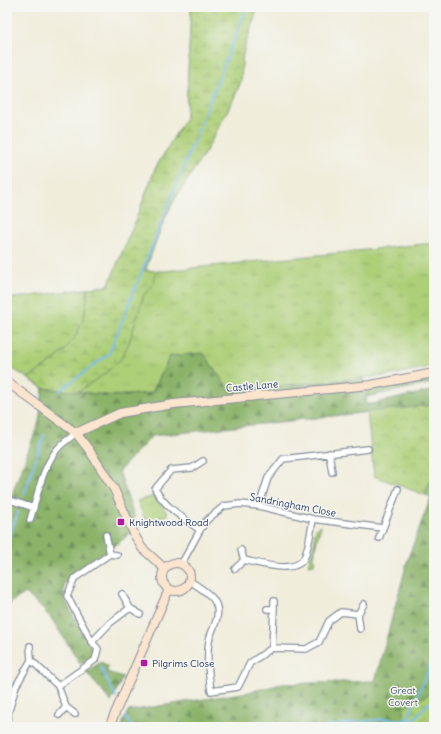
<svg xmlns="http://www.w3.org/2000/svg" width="441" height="734" font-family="Delius,sans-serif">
<defs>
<pattern id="grass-tufts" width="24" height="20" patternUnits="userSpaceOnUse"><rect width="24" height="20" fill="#adcf78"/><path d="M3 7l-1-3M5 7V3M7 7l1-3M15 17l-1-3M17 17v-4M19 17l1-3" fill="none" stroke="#94b26a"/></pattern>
<pattern id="forest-firs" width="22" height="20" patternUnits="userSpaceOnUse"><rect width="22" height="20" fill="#8ab268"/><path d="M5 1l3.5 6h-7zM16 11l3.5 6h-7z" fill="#709159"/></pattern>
<pattern id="wetland-marsh" width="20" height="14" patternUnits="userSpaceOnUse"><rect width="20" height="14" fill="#adcf78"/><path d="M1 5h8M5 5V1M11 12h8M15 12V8" fill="none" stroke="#94b26a"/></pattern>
<pattern id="park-crowns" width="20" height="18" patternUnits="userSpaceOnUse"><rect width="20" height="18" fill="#adcf78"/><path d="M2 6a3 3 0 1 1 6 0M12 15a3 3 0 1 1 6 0" fill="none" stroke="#94b26a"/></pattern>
</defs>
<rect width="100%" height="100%" fill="#f6f6f2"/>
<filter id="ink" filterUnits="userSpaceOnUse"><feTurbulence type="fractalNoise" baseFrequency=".025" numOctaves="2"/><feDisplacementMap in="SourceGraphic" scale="8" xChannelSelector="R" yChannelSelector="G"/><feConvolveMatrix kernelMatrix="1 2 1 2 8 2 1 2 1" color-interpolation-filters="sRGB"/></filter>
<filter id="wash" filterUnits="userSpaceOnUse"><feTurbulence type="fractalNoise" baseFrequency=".012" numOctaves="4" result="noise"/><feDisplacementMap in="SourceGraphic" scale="16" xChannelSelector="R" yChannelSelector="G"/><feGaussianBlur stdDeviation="0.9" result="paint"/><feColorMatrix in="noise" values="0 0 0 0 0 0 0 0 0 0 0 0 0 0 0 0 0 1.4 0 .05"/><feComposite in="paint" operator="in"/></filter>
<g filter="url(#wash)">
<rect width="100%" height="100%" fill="#f0eddb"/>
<path fill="url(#grass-tufts)" stroke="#647f6b" d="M191,7H258L245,46L242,59L241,81L234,98L207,149L172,204L164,220L145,271H164L434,243V366L392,375L230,391L170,356L152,393L114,396L43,388L7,365V299L108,286L135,222L155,169L186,117Z
M155,496L168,514C160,521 156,523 146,521L137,501Z
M321,525L315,548L314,564L309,565L308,564L311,558L315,541L314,538C315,533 315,527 321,525Z"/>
<path fill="url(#forest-firs)" stroke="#527063" d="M203,353L230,391L363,378L365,388L434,376V383L366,397L367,405L434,390V405L152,436L119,471L138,528L64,584V599L93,651L91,658L80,663L51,618L26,593L11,602L7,612V507L39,422L43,388L114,396L152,393L170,356Z
M434,469V727H121L128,711L249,692L282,684L375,681L409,555L431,497L425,495Z
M101,662L108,666L107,672L123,677L111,702L86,672Z"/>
<path fill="url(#wetland-marsh)" stroke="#647f6b" d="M191,7H258L245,46L242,59L241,81L234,98L207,149L172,204L164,220L145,270L157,271L152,286L144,295L129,343L121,359L106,373L78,392L43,388L28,378C53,362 73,349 83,319C86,309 87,298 88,288L108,286L135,222L155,169L186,117Z
M434,692V723L428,727H403L404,709L408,705Z"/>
<path fill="url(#park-crowns)" stroke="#647f6b" d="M434,405V469L425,495L374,476L367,412Z"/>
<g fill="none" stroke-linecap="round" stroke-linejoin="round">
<path stroke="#7dbdf1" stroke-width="2" d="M59,391L109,354L247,7
M24,495L44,435
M7,543L18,512
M101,668L116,697
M126,717L131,727
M407,720L434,657
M323,727L383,719L407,720L415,718L429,703H434"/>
</g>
</g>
<g filter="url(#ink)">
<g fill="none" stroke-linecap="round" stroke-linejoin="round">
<defs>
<path id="street" d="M329,453L332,472
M7,499L34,508
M259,506L268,478L283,459L368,449
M30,520C38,495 42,464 61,445C66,441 71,437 76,433
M383,528L398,489
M200,530C183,518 165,507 155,489L171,470L192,468L203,461
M241,550L244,560
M110,554L117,555
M182,563L200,530L207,520L224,506L240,504L259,506L313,519L383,528L379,538
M235,569L244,560C259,563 298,576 305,556C309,545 311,531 313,519
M190,581C205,591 223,600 216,621C214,628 210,634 209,641C206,658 209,674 211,691L238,687L250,663L272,648L306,649L319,642L329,621L341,612L358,614L360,629
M130,608L140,614
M267,609H274L272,648
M274,609V601
M358,614L364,604
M92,642L67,596L75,578L110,554L106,535
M31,660L58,686L66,707L75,714
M58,686L95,660L98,649L92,642L110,623L130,608L122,594
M59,715L66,707
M9,727L8,714L16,686L31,660L30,646"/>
<path id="secondary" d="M7,382L76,433L89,450L114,489L135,536L142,548L164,568
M76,433L120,413L174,404L371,385L434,373
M162 577a14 14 0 1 1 28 0a14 14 0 1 1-28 0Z
M109,727L169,589"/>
</defs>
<use href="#street" stroke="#868e9c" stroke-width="8"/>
<use href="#secondary" stroke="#868e9c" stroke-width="10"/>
<use href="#street" stroke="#fff" stroke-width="5.5"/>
<use href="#secondary" stroke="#fce5cf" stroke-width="8"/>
</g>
</g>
<g fill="#b5179e" stroke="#f6f6f2" stroke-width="1.5">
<rect x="117" y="518" width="8" height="8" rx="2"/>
<rect x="140" y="659" width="8" height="8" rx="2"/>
</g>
<g text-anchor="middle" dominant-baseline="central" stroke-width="3" stroke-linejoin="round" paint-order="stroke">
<g font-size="10" fill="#1b2f5e" stroke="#f6f6f2">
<text transform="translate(252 386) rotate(-5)">Castle Lane</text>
<text transform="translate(293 505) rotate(11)">Sandringham Close</text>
</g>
<g font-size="10" fill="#1b2f5e" stroke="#f6f6f2" text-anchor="start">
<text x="129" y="522">Knightwood Road</text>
<text x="152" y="663">Pilgrims Close</text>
</g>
<g font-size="10" fill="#405764" stroke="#f6f6f2">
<text x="403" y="690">Great<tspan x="403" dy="12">Covert</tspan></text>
</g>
</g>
<rect width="441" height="734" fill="none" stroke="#f6f6f2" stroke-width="24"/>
</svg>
